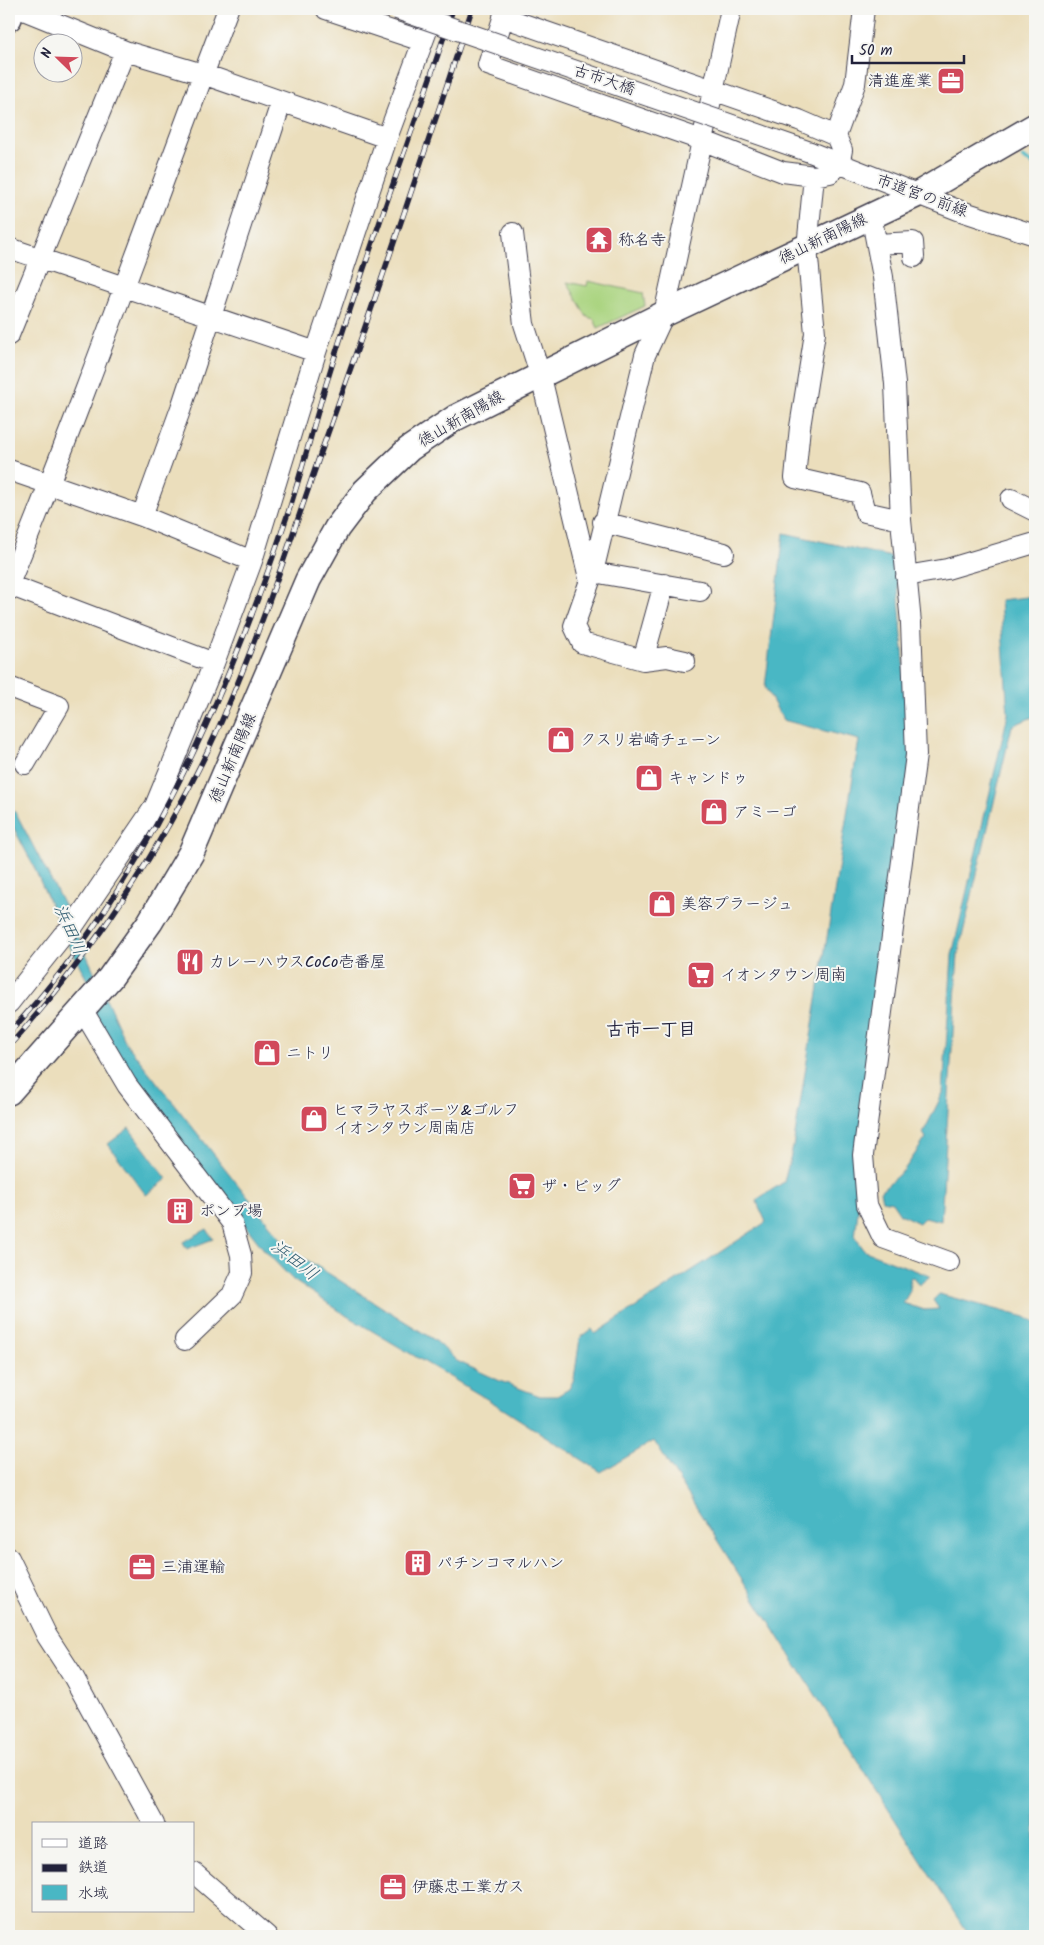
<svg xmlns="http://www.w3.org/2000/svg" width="1044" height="1945" font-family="Kalam,'Klee One',sans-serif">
<rect width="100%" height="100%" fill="#f6f6f2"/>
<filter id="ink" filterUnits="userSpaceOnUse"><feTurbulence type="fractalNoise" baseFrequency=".02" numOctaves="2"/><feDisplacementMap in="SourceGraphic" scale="10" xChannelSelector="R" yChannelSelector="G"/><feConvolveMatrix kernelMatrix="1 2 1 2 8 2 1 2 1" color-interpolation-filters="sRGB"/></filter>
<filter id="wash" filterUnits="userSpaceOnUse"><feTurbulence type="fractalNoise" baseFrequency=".0096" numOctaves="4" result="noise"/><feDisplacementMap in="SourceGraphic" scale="20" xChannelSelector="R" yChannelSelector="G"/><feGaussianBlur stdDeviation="1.12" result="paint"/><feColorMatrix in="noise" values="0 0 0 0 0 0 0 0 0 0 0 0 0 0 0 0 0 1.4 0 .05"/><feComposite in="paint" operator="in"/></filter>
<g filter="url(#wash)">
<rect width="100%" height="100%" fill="#ebdebc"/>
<path fill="#aad480" stroke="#667b5e" d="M588,281L643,293L645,306L598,328L594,319L587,317L567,282L587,286Z"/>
<path fill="#49b7c4" stroke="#366c80" d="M784,533L896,558L911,754L855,1237L865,1251L930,1276L919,1285L913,1277L910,1278V1291L903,1303L924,1310L939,1309L933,1300L939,1294L1025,1317L1035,1323V1936H969L654,1441L601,1472L497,1405L347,1316L293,1280L265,1251L132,1081L96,1018L89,984L66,939L33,865L9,819V805L17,815L66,909L126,1043L288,1248L436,1341L457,1361L500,1381L540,1396H557L569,1389L574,1379L580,1338L592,1329L595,1334L766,1222L756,1200L784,1182L793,1147L859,740L783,720L765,687Z
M1035,596V716L1012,726L958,954L941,1221L925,1217L919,1223L900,1214L892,1202L882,1200L880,1191L904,1170L926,1138L923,1133L943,1093L952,955L1008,714L1000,600Z
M129,1128L167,1179L146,1195L108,1144Z
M207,1229L213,1239L187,1249L183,1242Z"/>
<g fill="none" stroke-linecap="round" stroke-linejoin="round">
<path stroke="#49b7c4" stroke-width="4.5" d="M1023,158L1035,165"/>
</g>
</g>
<g filter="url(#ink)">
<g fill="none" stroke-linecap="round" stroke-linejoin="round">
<defs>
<path id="minor" d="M21,9L125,51L203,74L387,138
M326,9L422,41
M503,17L799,120L836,136L842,150L839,165L830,173L814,176L783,172L704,141L488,65L506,9
M836,136L855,84L864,9
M810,152L958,210L1035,235
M814,176L807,248L815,333L800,427L795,478L860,493L865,512L901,520
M871,215L883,277L895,384L901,520L911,623L916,755L863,1155L867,1205L883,1238L949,1262
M513,233L524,324L541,377L589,578
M877,244L913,242L914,257
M9,248L316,352
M9,335L125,51
M9,470L142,516L252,561
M1011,499L1035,511
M142,516L181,408L281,103
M603,522L724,553
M593,572L700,591
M906,576L947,569L1035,543
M9,584C87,394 155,201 228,9
M9,585L214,663
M643,660L664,584
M685,661L667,657L643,660L582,643L574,626L593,572L645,355L664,314L731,9
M9,687L59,706L25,764
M62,936L74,925L155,806L214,663L252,561L316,352L387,138L435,9
M9,1003L63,935
M82,1009L127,1085L232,1223L241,1255L242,1273L232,1295L185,1340
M9,1558L47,1636L73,1676L154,1824
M194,1873L267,1936"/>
<path id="major" d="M9,18L12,9
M9,1092L110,978L150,922L191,853L308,580L337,528L365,491L409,449L455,418L664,314L918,194L1035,126"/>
</defs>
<use href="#minor" stroke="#403e4e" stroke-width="22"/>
<use href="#major" stroke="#403e4e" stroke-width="28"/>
<use href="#minor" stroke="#fff" stroke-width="20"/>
<use href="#major" stroke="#fff" stroke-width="25"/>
<defs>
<path id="rail" d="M9,1033C141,891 225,701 286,519C302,473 313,425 328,378C366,254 413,133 453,9
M9,1046C95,952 170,836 222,720C260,634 289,544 320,455C373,307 423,158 472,9"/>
</defs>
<use href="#rail" stroke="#22223b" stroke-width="5.5"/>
<use href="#rail" stroke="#f6f6f2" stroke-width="4" stroke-dasharray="11" stroke-linecap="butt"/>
<defs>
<path id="minor-bridge" d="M397,9L810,152"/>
</defs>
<use href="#minor-bridge" stroke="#403e4e" stroke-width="22" stroke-linecap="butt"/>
<use href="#minor-bridge" stroke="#fff" stroke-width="20"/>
</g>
</g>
<defs>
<symbol id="office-square" viewBox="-11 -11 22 22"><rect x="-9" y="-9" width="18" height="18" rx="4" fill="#d1495b" stroke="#f6f6f2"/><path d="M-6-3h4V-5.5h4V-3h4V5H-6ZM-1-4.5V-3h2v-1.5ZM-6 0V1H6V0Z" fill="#fff"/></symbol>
<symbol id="temple-square" viewBox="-11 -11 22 22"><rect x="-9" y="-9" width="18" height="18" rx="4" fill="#d1495b" stroke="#f6f6f2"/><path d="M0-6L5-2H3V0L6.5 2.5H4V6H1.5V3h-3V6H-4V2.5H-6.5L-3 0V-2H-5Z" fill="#fff"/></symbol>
<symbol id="shop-square" viewBox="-11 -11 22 22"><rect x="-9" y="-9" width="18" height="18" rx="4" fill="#d1495b" stroke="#f6f6f2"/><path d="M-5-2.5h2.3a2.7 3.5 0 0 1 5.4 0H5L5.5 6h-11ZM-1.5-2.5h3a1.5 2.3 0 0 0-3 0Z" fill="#fff"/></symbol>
<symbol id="restaurant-square" viewBox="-11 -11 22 22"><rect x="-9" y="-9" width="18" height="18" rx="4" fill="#d1495b" stroke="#f6f6f2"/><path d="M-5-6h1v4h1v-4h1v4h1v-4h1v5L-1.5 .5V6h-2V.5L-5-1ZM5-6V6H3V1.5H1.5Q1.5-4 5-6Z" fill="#fff"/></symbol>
<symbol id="supermarket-square" viewBox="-11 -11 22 22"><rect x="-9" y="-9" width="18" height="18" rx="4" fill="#d1495b" stroke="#f6f6f2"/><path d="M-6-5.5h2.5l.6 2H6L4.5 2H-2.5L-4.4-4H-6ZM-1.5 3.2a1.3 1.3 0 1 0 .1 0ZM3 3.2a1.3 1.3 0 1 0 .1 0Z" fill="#fff"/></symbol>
<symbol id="building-square" viewBox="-11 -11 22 22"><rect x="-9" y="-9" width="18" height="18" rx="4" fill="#d1495b" stroke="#f6f6f2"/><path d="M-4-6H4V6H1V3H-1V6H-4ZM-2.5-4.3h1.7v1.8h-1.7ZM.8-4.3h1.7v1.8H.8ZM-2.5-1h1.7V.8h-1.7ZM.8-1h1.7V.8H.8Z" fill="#fff"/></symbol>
</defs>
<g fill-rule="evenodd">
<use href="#office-square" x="935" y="65" width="32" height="32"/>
<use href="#temple-square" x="583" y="224" width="32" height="32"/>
<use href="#shop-square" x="545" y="724" width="32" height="32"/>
<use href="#shop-square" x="633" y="762" width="32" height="32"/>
<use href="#shop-square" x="698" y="796" width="32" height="32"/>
<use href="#shop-square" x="646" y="888" width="32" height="32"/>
<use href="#restaurant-square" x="174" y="946" width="32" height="32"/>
<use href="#supermarket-square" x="685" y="959" width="32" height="32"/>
<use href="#shop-square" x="251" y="1037" width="32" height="32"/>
<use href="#shop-square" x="298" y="1103" width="32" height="32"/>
<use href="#supermarket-square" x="506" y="1170" width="32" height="32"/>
<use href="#building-square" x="164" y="1195" width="32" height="32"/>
<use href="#building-square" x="402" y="1547" width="32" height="32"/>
<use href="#office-square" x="126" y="1551" width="32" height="32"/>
<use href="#office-square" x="377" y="1871" width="32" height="32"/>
</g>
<g text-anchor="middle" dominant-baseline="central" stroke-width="4" stroke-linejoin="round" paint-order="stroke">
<g font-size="16" fill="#22223b" stroke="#f6f6f2">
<text transform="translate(604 80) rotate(19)">古市大橋</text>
<text transform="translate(922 196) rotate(20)">市道宮の前線</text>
<text transform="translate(823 239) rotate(-26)">徳山新南陽線</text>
<text transform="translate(461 419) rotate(-30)">徳山新南陽線</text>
<text transform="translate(233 758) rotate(-67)">徳山新南陽線</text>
</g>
<g font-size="16" fill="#22223b" stroke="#f6f6f2" text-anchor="start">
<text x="932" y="81" text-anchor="end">清進産業</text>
<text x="618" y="240">称名寺</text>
<text x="580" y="740">クスリ岩崎チェーン</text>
<text x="668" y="778">キャンドゥ</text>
<text x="733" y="812">アミーゴ</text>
<text x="681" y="904">美容プラージュ</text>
<text x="209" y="962">カレーハウスCoCo壱番屋</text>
<text x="720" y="975">イオンタウン周南</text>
<text x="286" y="1053">ニトリ</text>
<text x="333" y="1110">ヒマラヤスポーツ&amp;ゴルフ<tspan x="333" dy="18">イオンタウン周南店</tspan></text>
<text x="541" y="1186">ザ・ビッグ</text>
<text x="199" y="1211">ポンプ場</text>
<text x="437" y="1563">パチンコマルハン</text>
<text x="161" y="1567">三浦運輸</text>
<text x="412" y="1887">伊藤忠工業ガス</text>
</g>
<g font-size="18" font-style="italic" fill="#325e72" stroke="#f6f6f2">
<text transform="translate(69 930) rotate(66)">浜田川</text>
<text transform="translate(294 1261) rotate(38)">浜田川</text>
</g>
<g font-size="18" font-weight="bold" fill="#22223b" stroke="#f6f6f2">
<text x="651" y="1030">古市一丁目</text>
</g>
</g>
<rect width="1044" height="1945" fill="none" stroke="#f6f6f2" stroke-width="30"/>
<rect x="32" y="1822" width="162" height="90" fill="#f6f6f2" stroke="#a1a1a9"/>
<rect x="42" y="1839" width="25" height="8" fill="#ffffff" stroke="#a1a1a9"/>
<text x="78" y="1848" font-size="15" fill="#22223b">道路</text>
<rect x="42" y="1864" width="25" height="8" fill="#22223b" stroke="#a1a1a9"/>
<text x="78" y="1872" font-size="15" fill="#22223b">鉄道</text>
<rect x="42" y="1885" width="25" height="15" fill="#49b7c4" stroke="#a1a1a9"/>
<text x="78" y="1898" font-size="15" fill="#22223b">水域</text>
<g transform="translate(58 58) rotate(293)"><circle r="24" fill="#f6f6f2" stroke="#a1a1a9"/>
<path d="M0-4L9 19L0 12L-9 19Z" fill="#d1495b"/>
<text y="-8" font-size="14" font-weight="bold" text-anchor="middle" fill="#22223b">N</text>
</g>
<path d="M852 55v8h112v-8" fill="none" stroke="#22223b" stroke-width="2.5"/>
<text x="859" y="55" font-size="15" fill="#22223b" stroke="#f6f6f2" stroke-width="4" paint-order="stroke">50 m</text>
</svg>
